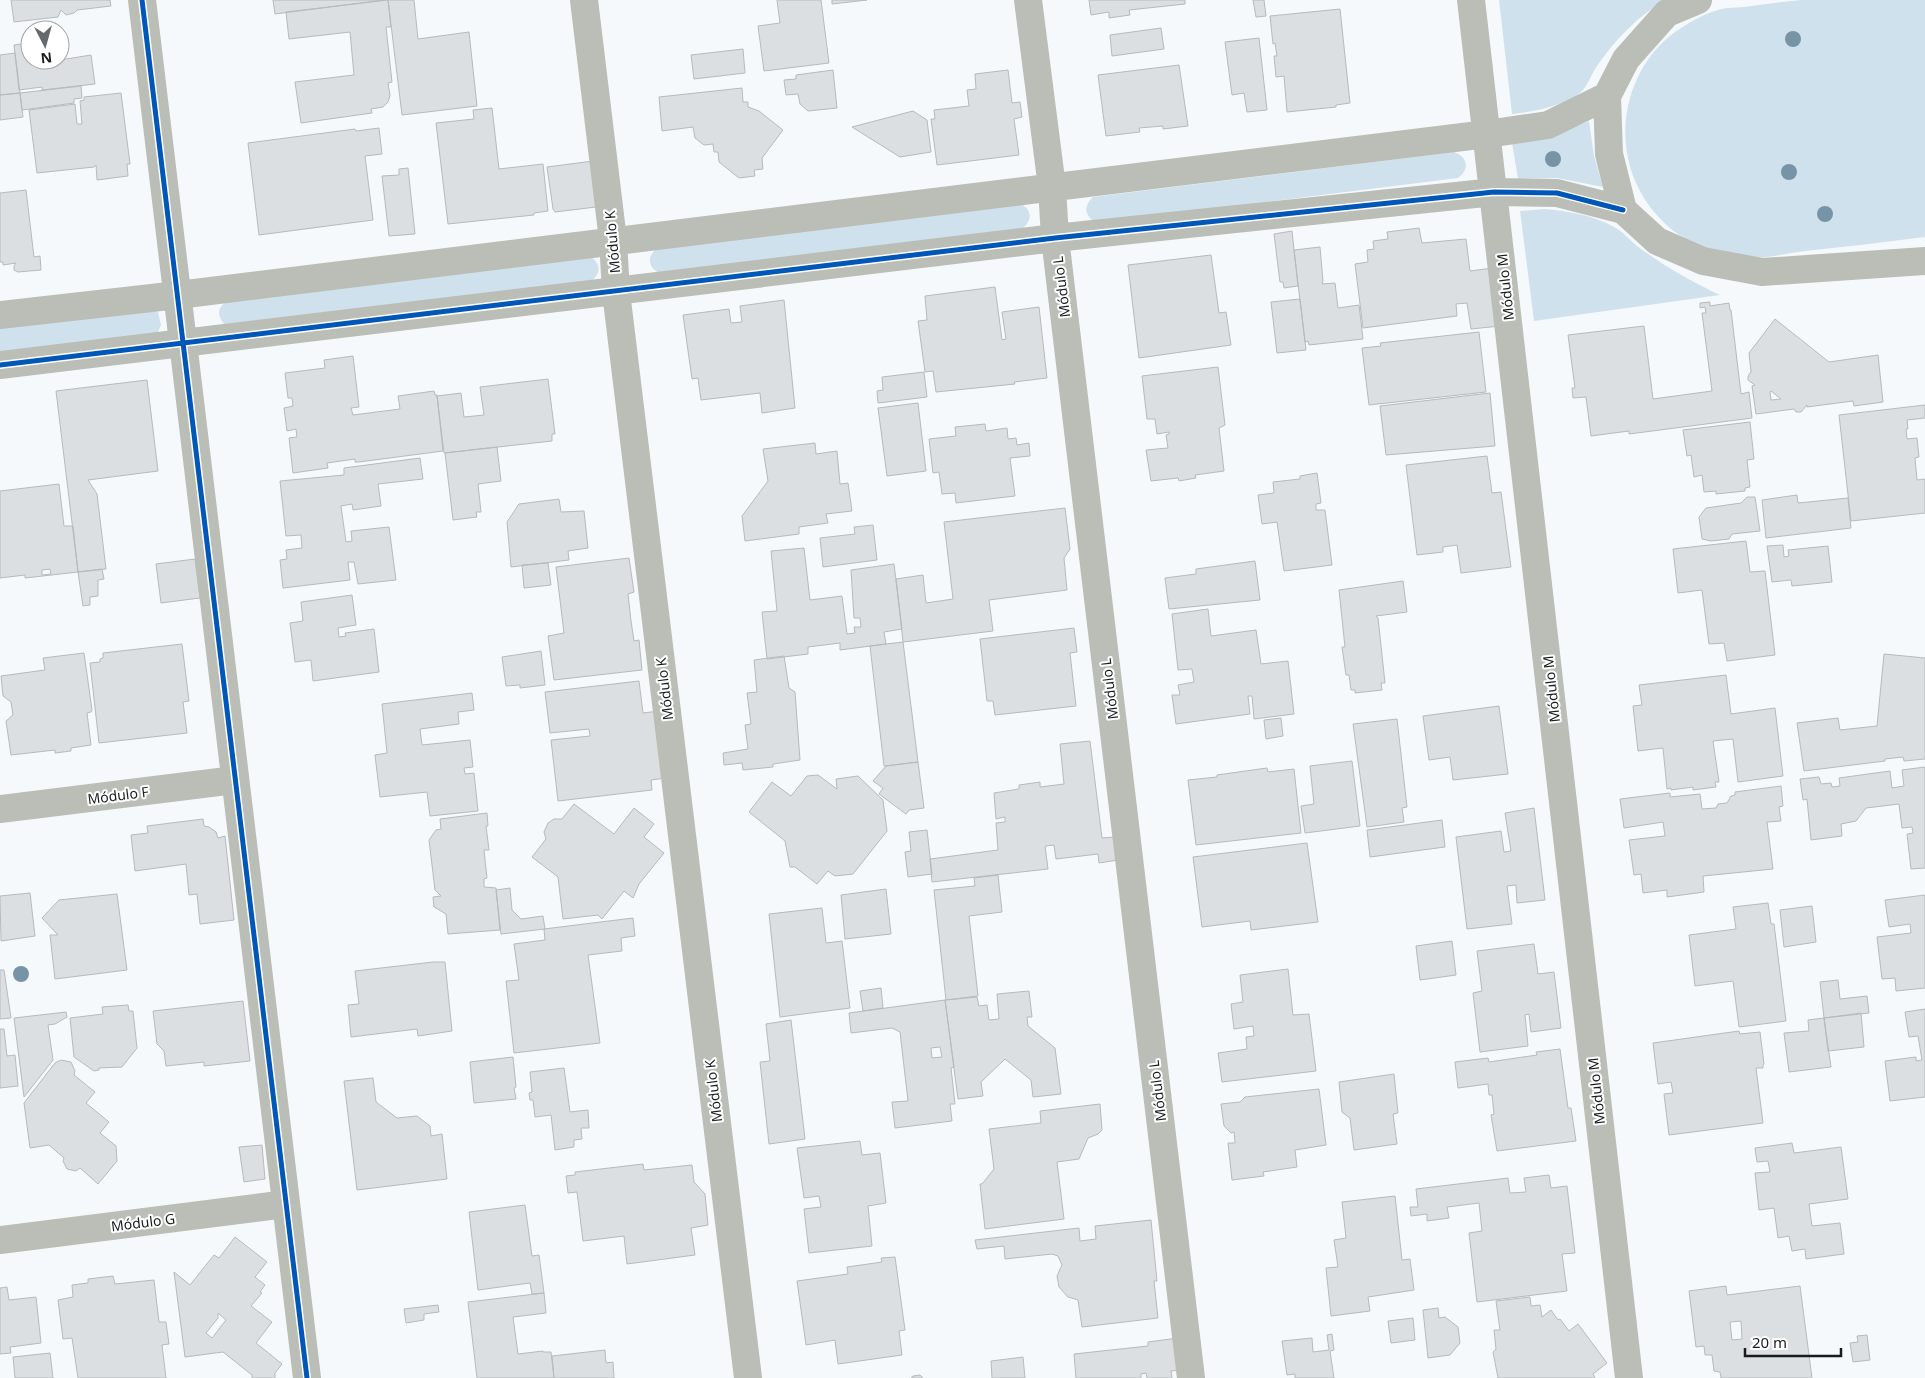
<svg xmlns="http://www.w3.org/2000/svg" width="1925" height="1378" font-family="'Noto Sans',sans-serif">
<rect width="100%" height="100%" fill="#f6f9fc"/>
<path fill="#d0e1ee" d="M1499,0H1665C1638,16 1614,41 1597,66C1592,73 1589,83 1583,90C1569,105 1533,112 1512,114Z
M1801,0H1925V237C1885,242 1845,247 1805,251C1788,253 1769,258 1752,258C1742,257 1714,251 1704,248C1636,221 1607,144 1637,79C1645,61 1658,44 1675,32C1687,24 1703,14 1718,10C1726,7 1736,8 1744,7C1763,4 1782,2 1801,0Z
M1589,121L1594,156L1603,187L1557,178L1518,179L1512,143L1551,137Z
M1454,152C1468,157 1470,169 1458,178L1098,223C1085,218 1082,207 1093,197Z
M1018,203C1031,207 1034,219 1023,228L662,274C648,269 646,257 657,248Z
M1544,209C1568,211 1593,215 1614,227C1624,232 1631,242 1641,249C1666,267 1692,282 1720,295L1534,321L1520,211Z
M587,255C600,260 603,273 591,281L224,324C217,315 217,308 227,301Z
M153,309L158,312L161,325L158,332L152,336L0,353V327Z"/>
<path fill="#dcdfe1" stroke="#b7babd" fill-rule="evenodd" d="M11,0H110L111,6L77,10L74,13L66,15L61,10L58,17L14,22Z
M273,0H384L275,14Z
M388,0H414L418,39L469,32L477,106L402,115Z
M388,0L391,27H386L392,82L388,83L390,95L388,102L383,107L371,109L372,113L301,123L295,82L354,75L350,32L289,39L286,12Z
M777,0H821L829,63L764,71L758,26L780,23Z
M832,0H867L832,4Z
M1089,0H1185V4L1129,10L1130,15L1109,18V12L1091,15Z
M1253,0H1264L1266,16L1256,17Z
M1340,9L1350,103L1336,105V107L1287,112L1284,76L1276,77L1274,56H1277L1275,43L1273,44L1270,16Z
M1161,28L1164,49L1112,56L1110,35Z
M1259,38L1267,110L1247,112L1244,93L1232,95L1225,42Z
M30,43V60H60L91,55L95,84L42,90V87L19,90L14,45Z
M743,49L745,73L694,79L691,55Z
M15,53L20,93L0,95V55Z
M1179,65L1188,126L1163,129V126L1139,128L1140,132L1106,136L1098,75Z
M833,70L837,108L808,111L800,104L798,94L786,95L784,80L796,79V75Z
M1008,70L1012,103L1020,102L1022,117L1014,119L1019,155L937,165L931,119H935L934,110L969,106L967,90L976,89L975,74Z
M81,86L82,98L74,99V103L22,110L20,93Z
M742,88L743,102H748V107L759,111L783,130L762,158L763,169L754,170L755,176L739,178L719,162L718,152H714L713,144L704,145L695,138L693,127L662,131L659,97Z
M20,93L23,117L0,120V95Z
M121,93L130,164H127L128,176L97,180L96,165L94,167L37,173L29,110L75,104L77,124H82L80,101L84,100V97Z
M492,108L499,169L543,164L548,211L534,213V215L448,224L436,123L474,119L473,110Z
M913,111L927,120L931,152L900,157L852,127Z
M379,128L382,154L365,156L373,220L259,235L248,143L355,129L356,131Z
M593,161L596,207L555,212L553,209L547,167Z
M408,168L415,234L389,236L382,176L399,175V169Z
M26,190L34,257L40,256L41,270L18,272L14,270V266L16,263L3,265V262H0V193Z
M1419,228L1422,243L1466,239L1470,271L1493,268L1500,326L1471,329L1467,303L1456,304L1457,316L1363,328L1355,264L1368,262L1367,250L1374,249L1373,241L1388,239L1387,232Z
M1292,231L1298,286L1284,288L1283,282H1280L1274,234Z
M1320,247L1323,281L1322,284L1335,283L1338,308L1359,305L1363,339L1309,345L1308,341L1305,342L1294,250Z
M1211,255L1219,313L1226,312L1231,345L1139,358L1128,265Z
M995,287L1002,340L1006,339L1002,312L1039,307L1047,378L1014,382L1015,384L936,392L933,371L925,372L918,321L927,320L925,296Z
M1300,299L1306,350L1277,353L1271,302Z
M784,300L795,408L762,413L760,393L701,400L698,378L692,379L683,315L729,309L731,323L742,322L740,306Z
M1710,302V306L1729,303L1730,310H1731L1741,394L1749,392L1752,418L1629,434V431L1591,436L1586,397L1573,398L1572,388H1575L1568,335L1644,326L1653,399L1712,391L1702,313H1706L1705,307L1700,308V303Z
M1775,319L1829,362L1878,355L1883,402L1854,406L1853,401L1807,407V405L1801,412H1796L1794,409L1756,414L1752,386L1755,385L1748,380V376L1751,372L1749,353ZM1771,391L1781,399L1771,400L1770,392Z
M1479,332L1486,392L1369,405L1362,348L1381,346L1380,343Z
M353,356L359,407L351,408L353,415L400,409L398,396L434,391L435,395H437L443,451L359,462H355V459L327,463L328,468L293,473L289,438L297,437L296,429L287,431L284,408L293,406L292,398H288L285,373L325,368L324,360Z
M1218,367L1225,425L1219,428L1224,471L1195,475L1196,478L1179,481L1178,478L1151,481L1146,450L1168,448L1166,435L1169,434V432L1157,434L1155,419H1147L1142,376Z
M924,372L927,397L878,403L877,391L883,390L882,377Z
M548,379L555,434H552V441L444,453L437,396L461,393L464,417L484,415L480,387Z
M147,380L158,471L88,480L97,494L106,569L78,572L56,391Z
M1490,393L1495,446L1386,455L1380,406Z
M918,403L926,471L887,476L878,408Z
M1925,405V418L1907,420L1908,429H1906L1907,439L1917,438L1919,457L1915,458L1917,480L1925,479V513L1851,521L1839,415Z
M1750,422L1754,459L1747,460L1750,487L1745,488V491L1716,494V491L1704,492L1702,475L1694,477L1691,455L1687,456L1683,430Z
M985,424L986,431L1007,428L1008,439L1016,438L1017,445L1029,443L1030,456L1010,458L1015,496L956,503L955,493L942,494L939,472L933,473L929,439L956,436L955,427Z
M815,443L816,454L837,451L840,484L848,483L852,511L826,514L828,523L799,527V534L745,541L742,516L768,481L763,449Z
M497,447L501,481L478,484L481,512H476L477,517L453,520L445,453Z
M1487,456L1492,493L1501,492L1511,567L1461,573L1457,545L1443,547V552L1417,555L1406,465Z
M420,458L423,479L378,484L381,506L353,510L352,504L341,506L346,542L352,541L351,531L389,527L396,580L358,584L354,562H348L350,580L283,588L280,560L287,559L286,550L302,548L301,535L286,536L280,481L344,475V468Z
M1317,473L1321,503L1316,504V510H1325L1332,565L1284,571L1277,522L1262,524L1258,495L1274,493L1273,482L1300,479V476Z
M59,484L64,526H73L78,572L25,578V575L0,578V491ZM50,569L51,574L42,575V570Z
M1797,495L1798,503L1848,498L1851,528L1766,538L1762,500Z
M1747,497H1755L1760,531L1732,534L1729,539L1711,541L1702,539L1699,517L1706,508L1741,503Z
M559,499L561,512L584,511L588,548L568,551L569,560L511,567L507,522L519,504Z
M1065,508L1070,549L1064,558L1067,590L989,600L993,631L903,642L896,579L923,575L926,603L953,599L944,522Z
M873,525L877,560L823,567L820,538L855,534L854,527Z
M1746,541L1750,572L1765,571L1775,655L1727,661L1724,643L1709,644L1702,590L1678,593L1673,549Z
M1783,545L1784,557L1789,556L1788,550L1828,546L1832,582L1792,586L1791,580L1772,582L1767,546Z
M804,548L810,600L842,596L847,634L855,633L854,627H861L860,618H854L851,570L894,564L902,629L884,632L886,644L840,650V643L808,647V654L767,659L762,612L777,611L771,551Z
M629,558L634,592L628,594L631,621L634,641L639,640L642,670L554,680L548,636L564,633L556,567Z
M195,559L200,598L161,603L156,564Z
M1255,561L1260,600L1169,609L1165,578L1196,574V569Z
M548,563L551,585L524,588L522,565Z
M102,569L104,579L98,580V596L90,597V605L83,606L78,572Z
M1403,581L1407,612L1376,616L1378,618L1385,683H1381L1382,690L1355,693V690H1351L1349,675H1346L1342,647H1345L1339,590Z
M352,595L356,625L338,628L339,637L346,636L345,633L374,629L379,672L313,681L311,660L295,662L290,623L303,621L301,602Z
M1208,609L1211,636L1256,630L1261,664L1288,661L1294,714L1254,719L1252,696H1248L1250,714L1176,724L1172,695H1180L1178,685L1194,682L1192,669L1178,670L1172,614Z
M1074,628L1077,652L1070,653L1076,706L995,715L993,701H987L980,639Z
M903,642L918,762L884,766L870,646Z
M182,644L189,701L183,702L187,733L99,743L90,663L100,662V659L103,658V653Z
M541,651L545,685L520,688V685L506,686L502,657Z
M84,653L92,710L91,712L87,713L91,745L71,748V751L55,753V750L11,755L6,721L13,715L11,702L3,696L1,676L45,670L43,658Z
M1884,654L1925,658V759L1904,761L1903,757L1885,759V761L1804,771L1797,723L1838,718L1840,730L1877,726Z
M784,656L789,688L795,692L800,760L773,764V767L743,770L742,763L724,765L723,753L748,749L745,725L751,724L747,693L757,692L754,660Z
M1726,675L1731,714L1775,708L1783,776L1738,782L1733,739L1713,741L1719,782H1715L1716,787L1693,790V787L1671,790V788L1667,789L1663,748L1638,751L1633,706L1642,705L1639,685Z
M639,681L643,713L667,710L675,777L651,780L652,790L558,801L551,740L590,736L589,729L550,733L545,692Z
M472,693L474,710L458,712L459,724L420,729L422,745L470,740L473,767L464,768L465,774L474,773L478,811L430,816L427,792L380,797L375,755L387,753L382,704Z
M1499,706L1508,774L1453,780L1450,757L1429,760L1423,716Z
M1281,718L1283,736L1266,739L1264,720Z
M1397,719L1407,807L1402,808L1404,822L1367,827L1353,724Z
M1090,741L1102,838L1115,837L1118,860L1099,863L1098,854L1056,859L1054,845L1045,846L1048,869L932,882L930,859L998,850L996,823L1005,822V817L996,819L994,793L1019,789V785L1040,782V787L1064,784L1060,744Z
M1352,761L1360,826L1305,833L1301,806L1314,804L1310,766Z
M918,762L924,808L909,810L906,814L879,794L883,788L873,781L886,766Z
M1925,767V868L1911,869L1907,834L1913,833L1912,827L1902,828L1899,804L1866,808L1856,821L1841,824L1842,836L1811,840L1807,799L1803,800L1800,779L1819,777L1821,784L1831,783L1832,787L1840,786L1839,778L1890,771L1892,788L1904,786L1902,770Z
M1267,768L1268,772L1294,769L1301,833L1196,845L1188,780L1217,777V775Z
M818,775L837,789L836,779L858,776L883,800L887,831L853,874L835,876L828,871L817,884L795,867H790L785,841L749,812L772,782L791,796L807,776Z
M1781,786L1783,806L1779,807L1781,821L1767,822L1773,869L1703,876L1704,892L1667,897V890L1643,893L1641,874L1634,875L1629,840L1665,836L1663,822L1624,828L1620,799L1670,793V797L1700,794L1702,809L1716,808L1718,804L1727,803L1731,796L1735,795V792Z
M574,804L614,834L634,808L654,824L644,837L664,853L639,884L633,898L624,891L602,919L598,915L563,919L558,877L532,857L546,839L544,832L548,823L554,819H562Z
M1534,808L1545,900L1517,903L1516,885L1507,886L1512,924L1467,929L1456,837L1501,831L1504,852L1511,851L1505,813Z
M487,813L488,826H486L489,850H484L487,878L484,879V887L496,888L500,930L448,934L446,914L434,907L433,897L441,896L435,890L429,840L436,830L441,829L440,819Z
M203,819L204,826L209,827L216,832L218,838L225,836L234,920L200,924L197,894L189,895L186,864L135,871L131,835L148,833L147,826Z
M1442,820L1445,847L1370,857L1367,830Z
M927,830L932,874L908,877L905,852L911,851L909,832Z
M1307,843L1318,922L1251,930L1250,921L1202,927L1193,857Z
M998,875L1002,912L969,916L978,996L946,1000L934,890L975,886L974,878Z
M510,888L512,910L521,919L543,916L545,929L501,934L496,890Z
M886,889L891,934L845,939L841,895Z
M30,893L35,936L1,941L0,896Z
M117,894L127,970L55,979L50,935H58L42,918L59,900Z
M1925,895V988L1896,991L1895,978L1882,979L1877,937L1911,933L1910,924L1889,927L1885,900Z
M1768,903L1771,924H1774L1786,1021L1739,1027L1733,981L1695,986L1689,935L1736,929L1733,907Z
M1812,906L1816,942L1784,947L1780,910Z
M822,908L826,943L842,941L850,1008L780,1017L769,914Z
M633,918L635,936L621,938L622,951L588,955L600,1043L514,1053L506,981L519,980L514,944L545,940L544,929Z
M1452,941L1456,975L1420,980L1416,946Z
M1534,944L1538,974L1554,972L1561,1028L1531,1032L1529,1014L1525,1015L1528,1046L1480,1052L1473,993L1482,991L1477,951Z
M433,962H445L452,1031L418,1036L417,1029L351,1037L348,1005L359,1004L355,971Z
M1288,969L1293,1015L1309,1014L1316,1071L1222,1082L1218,1053L1247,1049L1246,1037L1254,1036L1253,1026L1234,1029L1231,1004L1243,1002L1240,975Z
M0,970H4L11,1018L0,1019Z
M1838,980L1840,999L1867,996L1869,1013L1824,1018L1820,982Z
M881,988L883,1008L863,1011L860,991Z
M1029,991L1032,1017H1027L1028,1026L1055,1048L1061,1094L1033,1097L1031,1080L1005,1059L981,1082L983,1096L958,1099L945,1000L977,997L979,1006L987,1005L989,1020L999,1019L997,994Z
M945,1000L954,1067L951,1068L955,1104H950L952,1121L895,1128L892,1102L908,1101L900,1032L892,1028L851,1033L849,1013ZM940,1047L942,1057L932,1058L931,1048Z
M243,1001L250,1061L204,1066V1062L166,1066L164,1051L157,1044L153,1011Z
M128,1005L129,1011H133L137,1048L122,1067L99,1068V1070L94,1071L74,1057L70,1018L103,1014L102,1007Z
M1925,1009V1097L1890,1101L1885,1061L1916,1057V1061L1922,1060L1918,1036L1909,1037L1905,1012Z
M66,1012L67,1017L55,1024L48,1025L53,1060L24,1097L14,1018Z
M1861,1013L1864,1047L1828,1051L1824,1018Z
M1824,1018L1831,1067L1789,1072L1784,1033L1809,1031L1808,1020Z
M791,1020L805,1139L769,1144L760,1062L770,1061L766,1024Z
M0,1029H4L7,1056L15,1055L18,1086L0,1088Z
M1739,1031L1740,1034L1760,1032L1764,1064L1763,1065V1068H1756L1763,1123L1669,1135L1664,1094L1673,1093L1671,1082L1658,1084L1653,1043Z
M1560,1049L1568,1108H1571L1576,1141L1497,1151L1491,1115L1494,1114L1492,1095H1489L1488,1084L1458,1088L1455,1062L1488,1058L1489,1062L1537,1055L1536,1052Z
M513,1057L516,1087L514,1088L516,1099L474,1103L470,1062Z
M61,1060L71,1062L75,1071L74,1075L95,1092L86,1103L109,1122L100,1133L116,1146L117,1161L98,1184L80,1168L76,1171L67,1169L63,1161L64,1158L49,1145L30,1148L24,1103L55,1063Z
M564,1068L570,1112L588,1110L589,1128H581L582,1139L574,1140V1147L555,1150L551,1115L535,1117L533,1100H530L529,1093L532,1092L530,1072Z
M1394,1074L1398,1113L1393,1114L1397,1144L1354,1150L1350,1118L1342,1112L1339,1082Z
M373,1078L376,1102L397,1118L417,1116L430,1126L431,1136L442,1134L447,1179L357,1190L344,1081Z
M1319,1089L1326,1145L1295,1150L1297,1167L1263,1172L1264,1176L1232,1180L1228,1143H1235L1234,1132L1231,1133L1224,1126L1221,1104L1240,1102L1245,1097Z
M1100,1104L1102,1130L1098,1134L1088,1138L1079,1159L1057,1162L1064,1219L985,1229L980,1184H982L994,1169L989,1129L1041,1123L1040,1111Z
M860,1141L862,1155L880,1153L886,1203L868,1206L872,1246L809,1253L804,1209L821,1207L819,1196L804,1198L797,1148Z
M1792,1143L1794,1153L1841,1147L1848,1199L1809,1204L1812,1226L1840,1223L1844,1254L1806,1259L1805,1249L1792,1251L1789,1236L1778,1238L1774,1208L1759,1210L1755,1173L1770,1172L1768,1161L1757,1162L1755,1148Z
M262,1145L265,1179L244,1182L239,1147Z
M643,1164L644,1170L692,1165L694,1182L705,1194L708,1225L691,1228L695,1255L627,1264L624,1236L583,1241L577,1192L568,1193L566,1176L575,1175V1172Z
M1549,1175L1551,1188L1567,1186L1575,1253L1562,1254L1567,1291L1477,1302L1469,1233L1482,1231L1479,1203L1447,1207L1449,1218L1427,1221V1214L1411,1216L1410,1207H1418L1416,1189L1508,1178L1510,1193L1526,1192L1524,1178Z
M1395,1196L1402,1260L1410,1259L1414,1290L1368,1297L1370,1311L1331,1316L1326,1268L1338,1267L1334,1240L1346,1238L1342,1202Z
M525,1205L532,1256L539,1255L544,1293L532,1294L530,1283L478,1290L469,1212Z
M1151,1220L1157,1281H1154L1158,1318L1082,1327L1078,1300L1068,1297L1059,1287L1057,1276L1062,1265L1058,1256L1052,1254L1005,1259L1004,1246L977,1249L975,1240L1079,1228L1080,1241L1096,1239L1095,1226Z
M235,1237L267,1262L255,1277L265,1285L260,1292L262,1293L251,1306L272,1322L256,1343L282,1364L275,1373V1378H252V1375L223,1352L185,1357L174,1272L190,1285L214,1255L219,1258ZM218,1313L226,1320L212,1338L206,1333L218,1318Z
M895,1257L905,1330L899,1331L902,1355L838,1364L835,1340L806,1345L797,1281L848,1274L847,1267L882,1262L881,1258Z
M113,1276L115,1284L154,1280L159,1322H166L169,1344L162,1345L166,1378H78L72,1338L63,1339L58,1300L73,1297L72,1285L88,1283V1279Z
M1726,1286L1727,1295L1800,1286L1812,1378H1721L1720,1372L1714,1371L1712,1355H1705L1704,1346L1696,1347L1689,1291ZM1741,1321L1742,1339L1732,1340L1730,1322Z
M7,1287L9,1300L36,1297L41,1343L10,1347L11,1353L0,1354V1288Z
M544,1293L546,1313L513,1317L518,1354L543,1351V1352H551L554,1378H477L468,1302Z
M1530,1297L1531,1306L1540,1305L1542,1317L1551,1310L1558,1320L1560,1319L1569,1331L1578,1324L1607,1363L1593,1374L1595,1378H1498L1493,1352L1496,1349L1494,1330H1500L1496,1301Z
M438,1305L439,1312L424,1314V1320L406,1323L404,1309Z
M1438,1308L1439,1318L1445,1317L1458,1327L1460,1343L1450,1355L1428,1358L1423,1310Z
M1413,1318L1415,1340L1391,1343L1388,1321Z
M1332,1334L1334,1350L1330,1351L1334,1378H1295V1374L1287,1375L1282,1341L1312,1338L1313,1352L1329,1350L1327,1335Z
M1867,1335L1870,1360L1853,1362L1850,1343L1858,1342L1857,1336Z
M1178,1338L1182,1370L1171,1371L1172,1378H1147L1146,1373L1141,1374V1378H1076L1074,1354L1148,1346V1342Z
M605,1350L606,1363L613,1362L614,1378H554L552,1356Z
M50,1353L53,1378H15L13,1357Z
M1023,1357L1025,1378H992L991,1361Z
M920,1375L923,1378H911L913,1376Z"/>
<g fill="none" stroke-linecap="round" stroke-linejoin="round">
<path stroke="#bbbeb6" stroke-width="28" d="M142,0L307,1378
M584,0L613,240L616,292L748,1378
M1028,0L1052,187L1055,238L1191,1378
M1471,0L1629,1378
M1698,0L1667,13L1626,59L1607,96L1609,154L1623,210L1657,241L1703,261L1762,272L1925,261
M0,315L178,295L1487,134L1548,125L1607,96
M0,365L1055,238L1494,192L1557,193L1623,210
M0,809L235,780
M0,1240L286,1204"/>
<defs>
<path id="cycleway" d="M142,0L307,1378
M0,365L1055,238L1494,192L1557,193L1623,210"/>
</defs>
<use href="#cycleway" stroke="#fff" stroke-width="8"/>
<use href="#cycleway" stroke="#0057b8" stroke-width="5"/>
</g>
<g fill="#7794a6">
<circle cx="1793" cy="39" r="8"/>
<circle cx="1553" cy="159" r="8"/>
<circle cx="1789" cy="172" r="8"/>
<circle cx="1825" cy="214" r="8"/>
<circle cx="21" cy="974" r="8"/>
</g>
<g text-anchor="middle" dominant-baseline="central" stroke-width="4" stroke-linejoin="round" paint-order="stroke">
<g font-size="14" fill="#191c1f" stroke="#fff">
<text transform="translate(612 242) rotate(-95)">Módulo K</text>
<text transform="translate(1061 287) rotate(-97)">Módulo L</text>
<text transform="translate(1505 287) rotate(-96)">Módulo M</text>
<text transform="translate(664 689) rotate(-97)">Módulo K</text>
<text transform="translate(1109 689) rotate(-97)">Módulo L</text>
<text transform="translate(1551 689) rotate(-96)">Módulo M</text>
<text transform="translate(118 795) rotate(-7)">Módulo F</text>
<text transform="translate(713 1091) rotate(-97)">Módulo K</text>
<text transform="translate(1157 1091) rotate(-97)">Módulo L</text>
<text transform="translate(1596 1091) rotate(-96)">Módulo M</text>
<text transform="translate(143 1222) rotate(-7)">Módulo G</text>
</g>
</g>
<g transform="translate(45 45) rotate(174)"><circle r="24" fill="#ffffff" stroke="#a3a4a5"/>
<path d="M0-4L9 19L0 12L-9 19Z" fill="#66696c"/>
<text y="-8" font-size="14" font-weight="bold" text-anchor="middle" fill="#191c1f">N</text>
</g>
<path d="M1745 1348v8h96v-8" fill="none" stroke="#191c1f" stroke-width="2.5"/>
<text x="1752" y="1348" font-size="15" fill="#191c1f" stroke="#ffffff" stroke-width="4" paint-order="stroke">20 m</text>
</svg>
